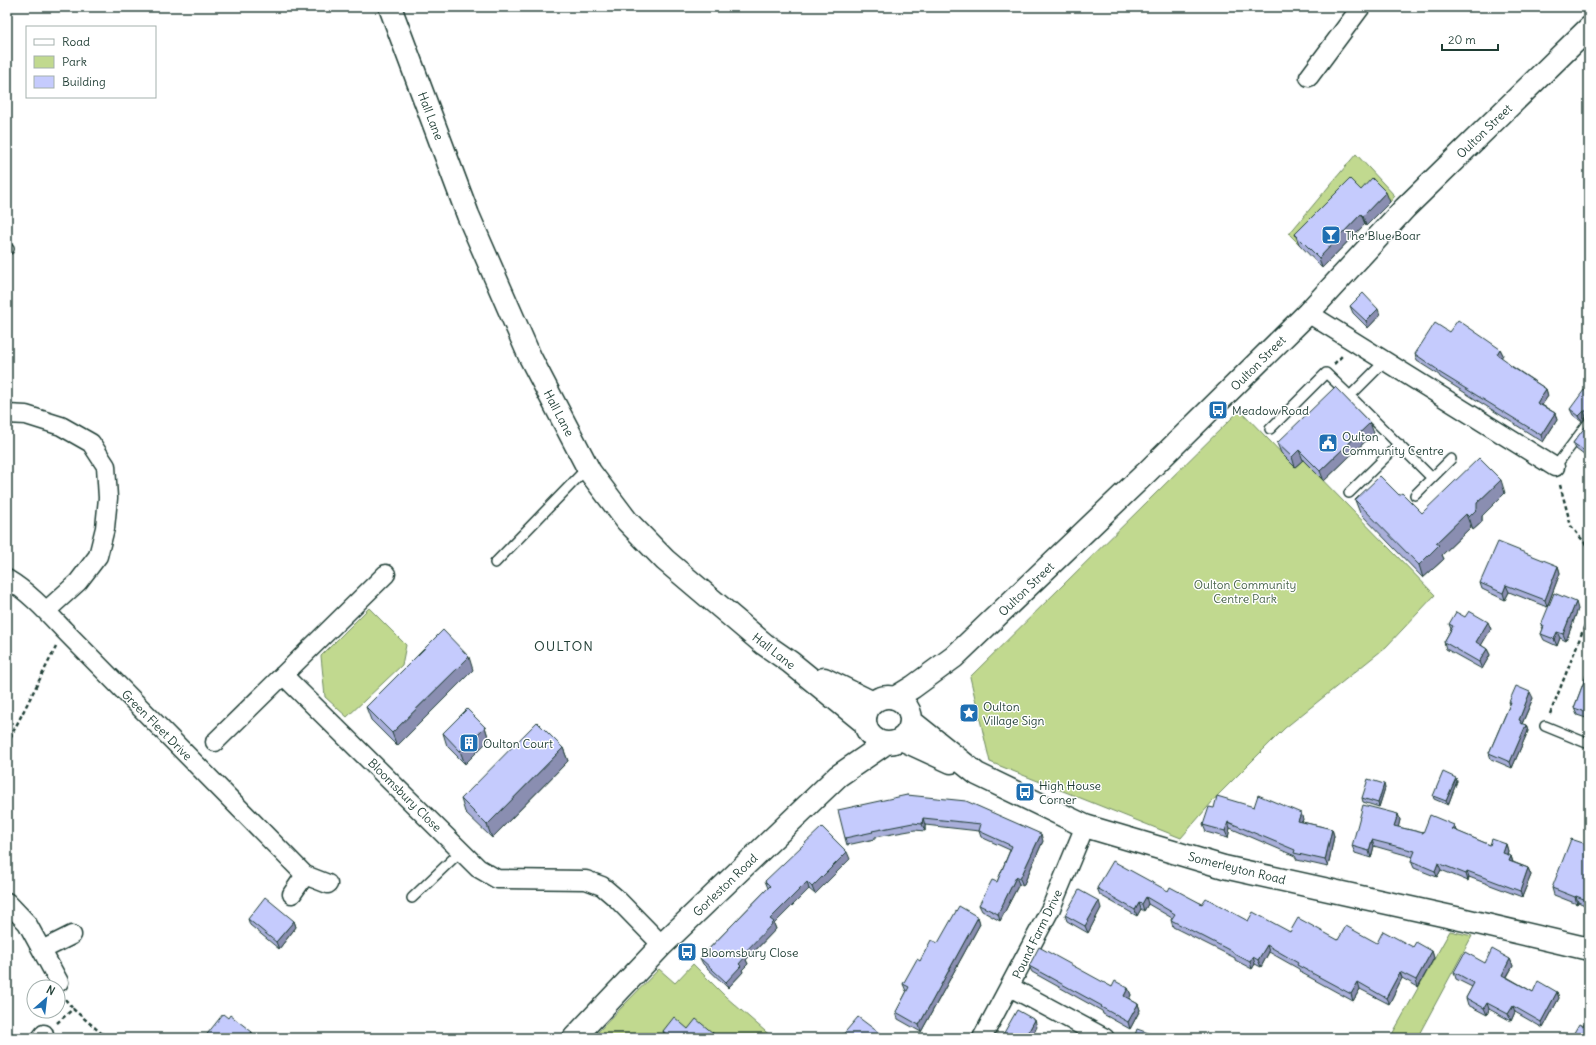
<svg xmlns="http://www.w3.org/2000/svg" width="1596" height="1045" font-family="Delius,sans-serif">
<rect width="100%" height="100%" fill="#fff"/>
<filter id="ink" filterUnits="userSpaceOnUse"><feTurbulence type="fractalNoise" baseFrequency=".025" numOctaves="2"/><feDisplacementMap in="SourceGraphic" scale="8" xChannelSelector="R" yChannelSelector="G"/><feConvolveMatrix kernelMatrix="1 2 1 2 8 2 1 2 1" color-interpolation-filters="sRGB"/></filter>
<g filter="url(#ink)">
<path fill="#c1d98f" stroke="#708b62" d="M1356,154L1395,196L1389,203L1376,188L1364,200L1353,189L1299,244L1289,234Z
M1240,410L1295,467L1303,460L1435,595L1386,647L1285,728L1219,794L1181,838L990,762L970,677Z
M369,608L406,645L402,665L347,717L325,697L321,656Z
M1450,931L1472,936L1417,1038H1390Z
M693,964L726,997L773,1038H592L659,969L675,983Z"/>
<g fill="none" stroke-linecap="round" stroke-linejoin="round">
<defs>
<path id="service" d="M7,249H9
M1350,396L1432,478L1451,459
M1270,429L1326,373L1350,396L1385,361
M1555,467L1589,422
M1349,493L1399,444
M1415,495L1432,478
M495,563L587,468
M1545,726L1589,744
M412,898L461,851"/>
<path id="minor" d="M1309,77L1361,7
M1308,313L1555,467
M7,414L26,415L61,426L91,443L106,466L108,498L105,528L98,556L78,582L46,611
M7,579C29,592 47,612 64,630L305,875L292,894
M283,675L478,868L497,879L586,880L602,886L616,898L662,945
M215,742L386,574
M305,875L328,884
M7,902L27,923L59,982
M42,950L72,935
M1010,987L1105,1038
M41,1038L44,1034
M982,1038L1051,908L1085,826"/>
<path id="secondary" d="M390,7L468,215L530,357L590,472L627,521L665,560L764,644L790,662L865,723
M824,679L873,703
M865 720a23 23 0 1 1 46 0a23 23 0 1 1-46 0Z
M895,698L913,687L954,657L1148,471L1308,313L1405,208L1589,28
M911,721L977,774L1085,826L1224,867L1465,920L1589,949
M901,739L951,762
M574,1038L662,945L838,776L886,743"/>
</defs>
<use href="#service" stroke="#1f3d34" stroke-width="12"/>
<use href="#minor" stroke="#1f3d34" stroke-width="21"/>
<use href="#secondary" stroke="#1f3d34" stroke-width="25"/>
<path stroke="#1f3d34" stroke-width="2.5" stroke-dasharray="4 3" stroke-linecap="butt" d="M1334,364L1342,356
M1560,485L1571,526L1589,548
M1550,714L1589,615
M7,744L56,647
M65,999L73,1009
M57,1023L73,1009L107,1038"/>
<use href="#service" stroke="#fff" stroke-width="9"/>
<use href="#minor" stroke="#fff" stroke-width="18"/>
<use href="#secondary" stroke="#fff" stroke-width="22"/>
</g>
<path fill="#a9afda" stroke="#1f3d34" d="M1361,190L1390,202L1366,226L1365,224L1322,268L1299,244L1295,234Z
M1350,306L1380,315L1368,328L1353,313Z
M1449,332L1500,349L1503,355L1501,357L1510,365L1546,389L1548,396L1542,405L1555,413L1557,420L1543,442L1440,377L1439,375L1417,361L1415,354Z
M1589,394V417H1586L1582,422L1573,415L1570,409Z
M1589,423V459L1576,449L1573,443Z
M1374,433L1324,481L1303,460L1295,467L1281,453L1277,443Z
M1505,493L1482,516V522L1473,530L1471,527L1442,555L1444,559L1423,578L1360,513L1355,500L1399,495L1422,513Z
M1558,566L1560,573L1547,607L1509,592L1505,600L1482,589L1480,583Z
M1578,609L1566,641L1560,638L1557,646L1544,640L1541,634L1543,629L1541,625Z
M1465,617L1491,629L1481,645L1487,649L1490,655L1482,669L1446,649L1444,642L1451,629L1449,624Z
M1589,668V719L1577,715L1574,708Z
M473,670L397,746L371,720L366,707Z
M1533,698L1522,724L1526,725L1528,731L1512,768L1491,759L1489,753L1510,704L1509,702Z
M485,727L489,740L465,764L447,746L443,733Z
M563,748L568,761L492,838L465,812L461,799Z
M1457,781L1448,805L1434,799L1433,796Z
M1385,788L1379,807L1363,802L1362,798Z
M907,795L1043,841L1023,886L1019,884L1000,921L982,911L979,905L997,882L1010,850L981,837L979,831L925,825V831L915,830L875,837V839L847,845L845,838Z
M1254,807L1303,819L1302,822L1332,829L1334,836L1328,867L1297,860L1295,856L1230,828L1228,838L1206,832L1203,825Z
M1398,814L1400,820L1398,827L1423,833L1454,825L1456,831L1490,845L1506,844L1508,851L1507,855L1511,856L1513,862L1528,868L1531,875L1522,897L1469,877L1468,881L1441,870L1437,877L1414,868L1411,861L1413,857L1374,846L1371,858L1355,853L1352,846Z
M1589,845V907L1578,902L1577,904L1554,895L1552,888Z
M850,859L815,894L809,889L774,924L776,929L746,960L748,964L742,970L743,972L728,988L703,964L700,958L768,888L765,881Z
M1097,888L1168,891L1248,921L1290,932L1338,940L1377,943L1413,947L1432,951L1434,958L1418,987L1402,978L1389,1004L1360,989L1353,1001L1300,972L1299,969L1269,952L1261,967L1255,964L1252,969L1235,960V958L1173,927L1171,920L1172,918L1148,904L1144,911L1141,909L1137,916L1100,895Z
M1101,908L1088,933L1067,921L1065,915Z
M978,917L980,924L921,1032L898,1019L896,1012L907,991H906L903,984L920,961L938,943Z
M248,919L294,921L296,927L279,949L250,925Z
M1510,959L1513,966L1507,977L1533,992H1557L1559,998L1543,1028L1515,1012L1511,1021L1489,1009L1487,1015L1468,1005L1466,998L1472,987L1456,979L1454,972L1485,963Z
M1029,966L1112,987L1128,988L1131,995L1129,999L1138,1004L1140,1010L1130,1029L1103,1014L1102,1011L1032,972Z
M688,1029L713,1033L715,1038H665L663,1031Z"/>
<path fill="#8a8eb1" stroke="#1f3d34" d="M1386,192L1390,202L1366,226L1363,216Z
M1361,214L1365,224L1322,268L1319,258Z
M1378,309L1380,315L1368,328L1366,321Z
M1500,349L1503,355L1499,361L1497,354Z
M1546,389L1548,396L1539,409L1537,403Z
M1584,411L1586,417L1582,422L1579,416Z
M1555,413L1557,420L1543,442L1541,435Z
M1370,423L1374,433L1324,481L1320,471Z
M1299,450L1303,460L1295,467L1292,457Z
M1501,480L1505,493L1482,516V522L1473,530L1469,517L1477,503Z
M1466,514L1471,527L1442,555L1444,559L1423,578L1419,565L1436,543Z
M1558,566L1560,573L1547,607L1545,600Z
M1506,585L1509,592L1505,600L1503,593Z
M1576,602L1578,609L1566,641L1563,634Z
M1488,622L1491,629L1479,649L1476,642Z
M1557,632L1560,638L1557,646L1554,639Z
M1487,649L1490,655L1482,669L1479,662Z
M469,657L473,670L397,746L392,733Z
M1530,692L1533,698L1521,726L1519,720Z
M1526,725L1528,731L1512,768L1510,762Z
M485,727L489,740L465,764L460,751Z
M563,748L568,761L492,838L487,825Z
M1456,778L1457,781L1448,805L1446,801Z
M1384,784L1385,788L1379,807L1378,803Z
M1301,813L1303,819L1300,828L1298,821Z
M1398,814L1400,820L1397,833L1394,826Z
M923,818L925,825V831L922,824Z
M1228,822L1230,828L1228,838L1225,831Z
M1454,825L1456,831L1452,829Z
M1332,829L1334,836L1328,867L1325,860Z
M1041,834L1043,841L1023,886L1020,879Z
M1372,840L1374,846L1371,858L1369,851Z
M1506,844L1508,851L1505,860L1503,853Z
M847,852L850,859L815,894L812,887Z
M1511,856L1513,863L1509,861Z
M1438,863L1441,870L1437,877L1435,871Z
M1528,868L1531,875L1522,897L1520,891Z
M1467,871L1469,877L1468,881L1466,874Z
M1016,877L1019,884L1000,921L998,914Z
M807,882L809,889L774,924L776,929L746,960L748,964L742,970L743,972L728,988L726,982L739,964L743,954L770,919Z
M1576,896L1578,902L1577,904L1575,897Z
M1146,897L1148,904L1144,911L1142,904Z
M1099,901L1101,908L1088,933L1085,926Z
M1139,903L1141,909L1137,916L1135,910Z
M978,917L980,924L921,1032L919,1025Z
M294,921L296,927L279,949L276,942Z
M1267,945L1269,952L1261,967L1258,960Z
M1432,951L1434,958L1418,987L1416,980Z
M1253,957L1255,964L1252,969L1250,962Z
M1510,959L1513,966L1504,981L1502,975Z
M1400,972L1402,978L1389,1004L1386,998Z
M1358,982L1360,989L1353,1001L1351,994Z
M1128,988L1131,995L1127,1003L1124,996Z
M1557,992L1559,998L1543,1028L1541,1022Z
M1487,1003L1489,1009L1487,1015L1484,1008Z
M1138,1004L1140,1010L1130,1029L1128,1022Z
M1513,1006L1515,1012L1511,1021L1508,1014Z
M1035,1020L1037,1027L1031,1038H1025Z
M252,1032L254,1038H247Z
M713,1033L715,1038H709Z"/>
<path fill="#c5cbfd" stroke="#1f3d34" d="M1372,178L1386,192L1363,216L1361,214L1319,258L1295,234L1350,179L1361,190Z
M1363,293L1378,309L1366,321L1350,306Z
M1458,320L1500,349L1497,354L1508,362L1507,363L1512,367L1546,389L1537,403L1555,413L1541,435L1437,371L1438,370L1415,354L1435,323L1449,332Z
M1335,387L1370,423L1320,471L1299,450L1292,457L1277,443Z
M1584,390L1589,394V411H1584L1579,416L1570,409Z
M1588,423H1589V454L1573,443Z
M1479,458L1501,480L1477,503V509L1469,517L1466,514L1436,543L1439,545L1419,565L1355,500L1380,476L1399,495L1402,493L1422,513Z
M1498,542L1558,566L1545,600L1506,585L1503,593L1480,583Z
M1554,593L1576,602L1563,634L1557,632L1554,639L1541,634L1544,626L1541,625Z
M1469,611L1488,622L1476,642L1487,649L1479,662L1444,642L1453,626L1449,624L1456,612L1465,617Z
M443,630L469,657L392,733L366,707Z
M1589,668V713L1574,708Z
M1516,686L1530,692L1519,720L1521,721L1520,723L1526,725L1510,762L1489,753L1511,702H1509Z
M467,709L485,727L460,751L443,733Z
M537,722L563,748L487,825L461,799Z
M1443,772L1456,778L1446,801L1433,796Z
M1368,779L1384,784L1378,803L1362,798Z
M907,795L966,801L1041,834L1020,879L1016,877L998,914L979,905L992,880L997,882L1012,846L979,831L981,824L923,818L922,824L913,823L872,831L873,832L845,838L838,810Z
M1258,795L1301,813L1298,821L1332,829L1325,860L1294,853L1295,850L1228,822L1225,831L1203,825L1209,807L1214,808L1217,796L1254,807Z
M1363,805L1398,814L1394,826L1423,833L1430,815L1454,825L1452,829L1490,845L1492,839L1506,844L1503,853L1511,856L1509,861L1528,868L1520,891L1467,871L1466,874L1438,863L1435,871L1411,861L1415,851L1372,840L1369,851L1352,846Z
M822,827L847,852L812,887L807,882L770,919L774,922L743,954L745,957L739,964L741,966L726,982L700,958L770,886L765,881Z
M1571,839L1589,845V901L1576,896L1575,897L1552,888Z
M1113,861L1168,891L1170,887L1202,904L1206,898L1248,921L1253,912L1290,932L1298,918L1338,940L1346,926L1377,943L1383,931L1413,947L1416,942L1432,951L1416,980L1400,972L1386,998L1358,982L1351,994L1297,965L1298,963L1267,945L1258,960L1253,957L1250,962L1233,953V952L1171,920L1175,914L1146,897L1142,904L1139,903L1135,910L1097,888Z
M1079,890L1099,901L1085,926L1065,915Z
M265,897L294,921L276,942L248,919Z
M959,906L978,917L919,1025L896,1012L909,987L903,984L917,959L920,961L931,940L938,943Z
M1039,947L1112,987L1115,981L1128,988L1124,996L1138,1004L1128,1022L1101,1007L1102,1006L1029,966Z
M1492,949L1510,959L1502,975L1533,992L1538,981L1557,992L1541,1022L1513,1006L1508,1014L1487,1003L1484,1008L1466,998L1474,983L1454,972L1465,952L1485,963Z
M1017,1010L1035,1020L1025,1038H1001Z
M223,1014L228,1018L230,1015L252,1032L247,1038H204Z
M1589,1016V1038H1571L1579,1024L1583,1026Z
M674,1017L688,1029L696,1019L713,1033L709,1038H671L663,1031Z
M858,1017L886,1038H840Z
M1137,1029L1160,1037L1159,1038H1134Z"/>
</g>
<defs>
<symbol id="bar-square" viewBox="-11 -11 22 22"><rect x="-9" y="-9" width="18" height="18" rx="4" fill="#1f6fb2" stroke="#fff"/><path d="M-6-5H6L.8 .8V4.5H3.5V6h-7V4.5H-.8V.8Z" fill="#fff"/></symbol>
<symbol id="bus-square" viewBox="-11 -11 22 22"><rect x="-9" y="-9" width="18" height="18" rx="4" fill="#1f6fb2" stroke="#fff"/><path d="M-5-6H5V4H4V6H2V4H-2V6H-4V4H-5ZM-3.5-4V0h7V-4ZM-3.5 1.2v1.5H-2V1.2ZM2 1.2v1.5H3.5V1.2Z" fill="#fff"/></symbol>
<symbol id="civic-square" viewBox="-11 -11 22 22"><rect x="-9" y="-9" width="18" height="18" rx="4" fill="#1f6fb2" stroke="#fff"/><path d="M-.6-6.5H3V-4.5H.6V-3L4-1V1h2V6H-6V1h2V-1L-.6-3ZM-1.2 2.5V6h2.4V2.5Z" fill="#fff"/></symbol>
<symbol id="sight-square" viewBox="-11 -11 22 22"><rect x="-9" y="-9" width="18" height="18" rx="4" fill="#1f6fb2" stroke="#fff"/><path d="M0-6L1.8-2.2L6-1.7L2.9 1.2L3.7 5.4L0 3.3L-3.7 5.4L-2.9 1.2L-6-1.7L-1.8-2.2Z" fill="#fff"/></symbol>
<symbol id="building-square" viewBox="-11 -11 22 22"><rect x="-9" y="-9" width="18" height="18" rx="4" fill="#1f6fb2" stroke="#fff"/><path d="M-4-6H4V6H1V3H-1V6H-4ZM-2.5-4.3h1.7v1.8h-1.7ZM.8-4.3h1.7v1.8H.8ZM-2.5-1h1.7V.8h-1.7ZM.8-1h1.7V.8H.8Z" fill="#fff"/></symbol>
</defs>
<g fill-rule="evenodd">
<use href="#bar-square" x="1320" y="224" width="22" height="22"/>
<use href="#bus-square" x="1207" y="399" width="22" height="22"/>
<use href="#civic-square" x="1317" y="432" width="22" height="22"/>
<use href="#sight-square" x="958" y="702" width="22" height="22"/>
<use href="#building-square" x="458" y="732" width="22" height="22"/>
<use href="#bus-square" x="1014" y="781" width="22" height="22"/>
<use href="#bus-square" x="676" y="941" width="22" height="22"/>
</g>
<g text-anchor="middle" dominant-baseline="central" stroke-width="3" stroke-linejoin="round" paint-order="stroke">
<g font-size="12" fill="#1f3d34" stroke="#fff">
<text transform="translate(431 116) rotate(69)">Hall Lane</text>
<text transform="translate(1484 131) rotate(-44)">Oulton Street</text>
<text transform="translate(1258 363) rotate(-45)">Oulton Street</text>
<text transform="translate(559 413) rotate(62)">Hall Lane</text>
<text transform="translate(1026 589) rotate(-44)">Oulton Street</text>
<text transform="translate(774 651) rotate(38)">Hall Lane</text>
<text transform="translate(157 725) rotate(45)">Green Fleet Drive</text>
<text transform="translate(405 795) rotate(45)">Bloomsbury Close</text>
<text transform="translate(1237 868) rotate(14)">Somerleyton Road</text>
<text transform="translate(725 885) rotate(-44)">Gorleston Road</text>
<text transform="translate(1037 934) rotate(-64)">Pound Farm Drive</text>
</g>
<g font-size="12" fill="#1f3d34" stroke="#fff" text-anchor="start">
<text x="1345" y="235">The Blue Boar</text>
<text x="1232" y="410">Meadow Road</text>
<text x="1342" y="436">Oulton<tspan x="1342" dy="14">Community Centre</tspan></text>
<text x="983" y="706">Oulton<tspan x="983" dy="14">Village Sign</tspan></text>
<text x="483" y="743">Oulton Court</text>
<text x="1039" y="785">High House<tspan x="1039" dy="14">Corner</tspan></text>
<text x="701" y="952">Bloomsbury Close</text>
</g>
<g font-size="12" fill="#48644b" stroke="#fff">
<text x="1245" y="584">Oulton Community<tspan x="1245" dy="14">Centre Park</tspan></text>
</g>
<g font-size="14" letter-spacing="1" fill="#1f3d34" stroke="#fff">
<text x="564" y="646">OULTON</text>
</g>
</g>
<rect width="1596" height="1045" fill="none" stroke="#fff" stroke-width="24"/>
<rect x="12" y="12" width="1572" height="1021" fill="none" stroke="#1f3d34" stroke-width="1.5" filter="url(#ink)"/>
<rect x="26" y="26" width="130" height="72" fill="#ffffff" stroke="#a5b1ae"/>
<rect x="34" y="39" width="20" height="6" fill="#ffffff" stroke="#a5b1ae"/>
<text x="62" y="46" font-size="12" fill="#1f3d34">Road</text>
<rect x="34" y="56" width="20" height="12" fill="#c1d98f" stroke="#a5b1ae"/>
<text x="62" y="66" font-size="12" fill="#1f3d34">Park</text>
<rect x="34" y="76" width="20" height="12" fill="#c5cbfd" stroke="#a5b1ae"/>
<text x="62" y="86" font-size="12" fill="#1f3d34">Building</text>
<g transform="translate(46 999) rotate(28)"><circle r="19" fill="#ffffff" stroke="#a5b1ae"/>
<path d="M0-3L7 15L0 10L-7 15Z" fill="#1f6fb2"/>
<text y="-6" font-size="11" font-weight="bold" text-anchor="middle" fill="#1f3d34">N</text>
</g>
<path d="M1442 44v6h56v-6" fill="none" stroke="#1f3d34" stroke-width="2"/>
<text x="1448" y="44" font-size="12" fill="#1f3d34" stroke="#ffffff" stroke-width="3" paint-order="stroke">20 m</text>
</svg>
